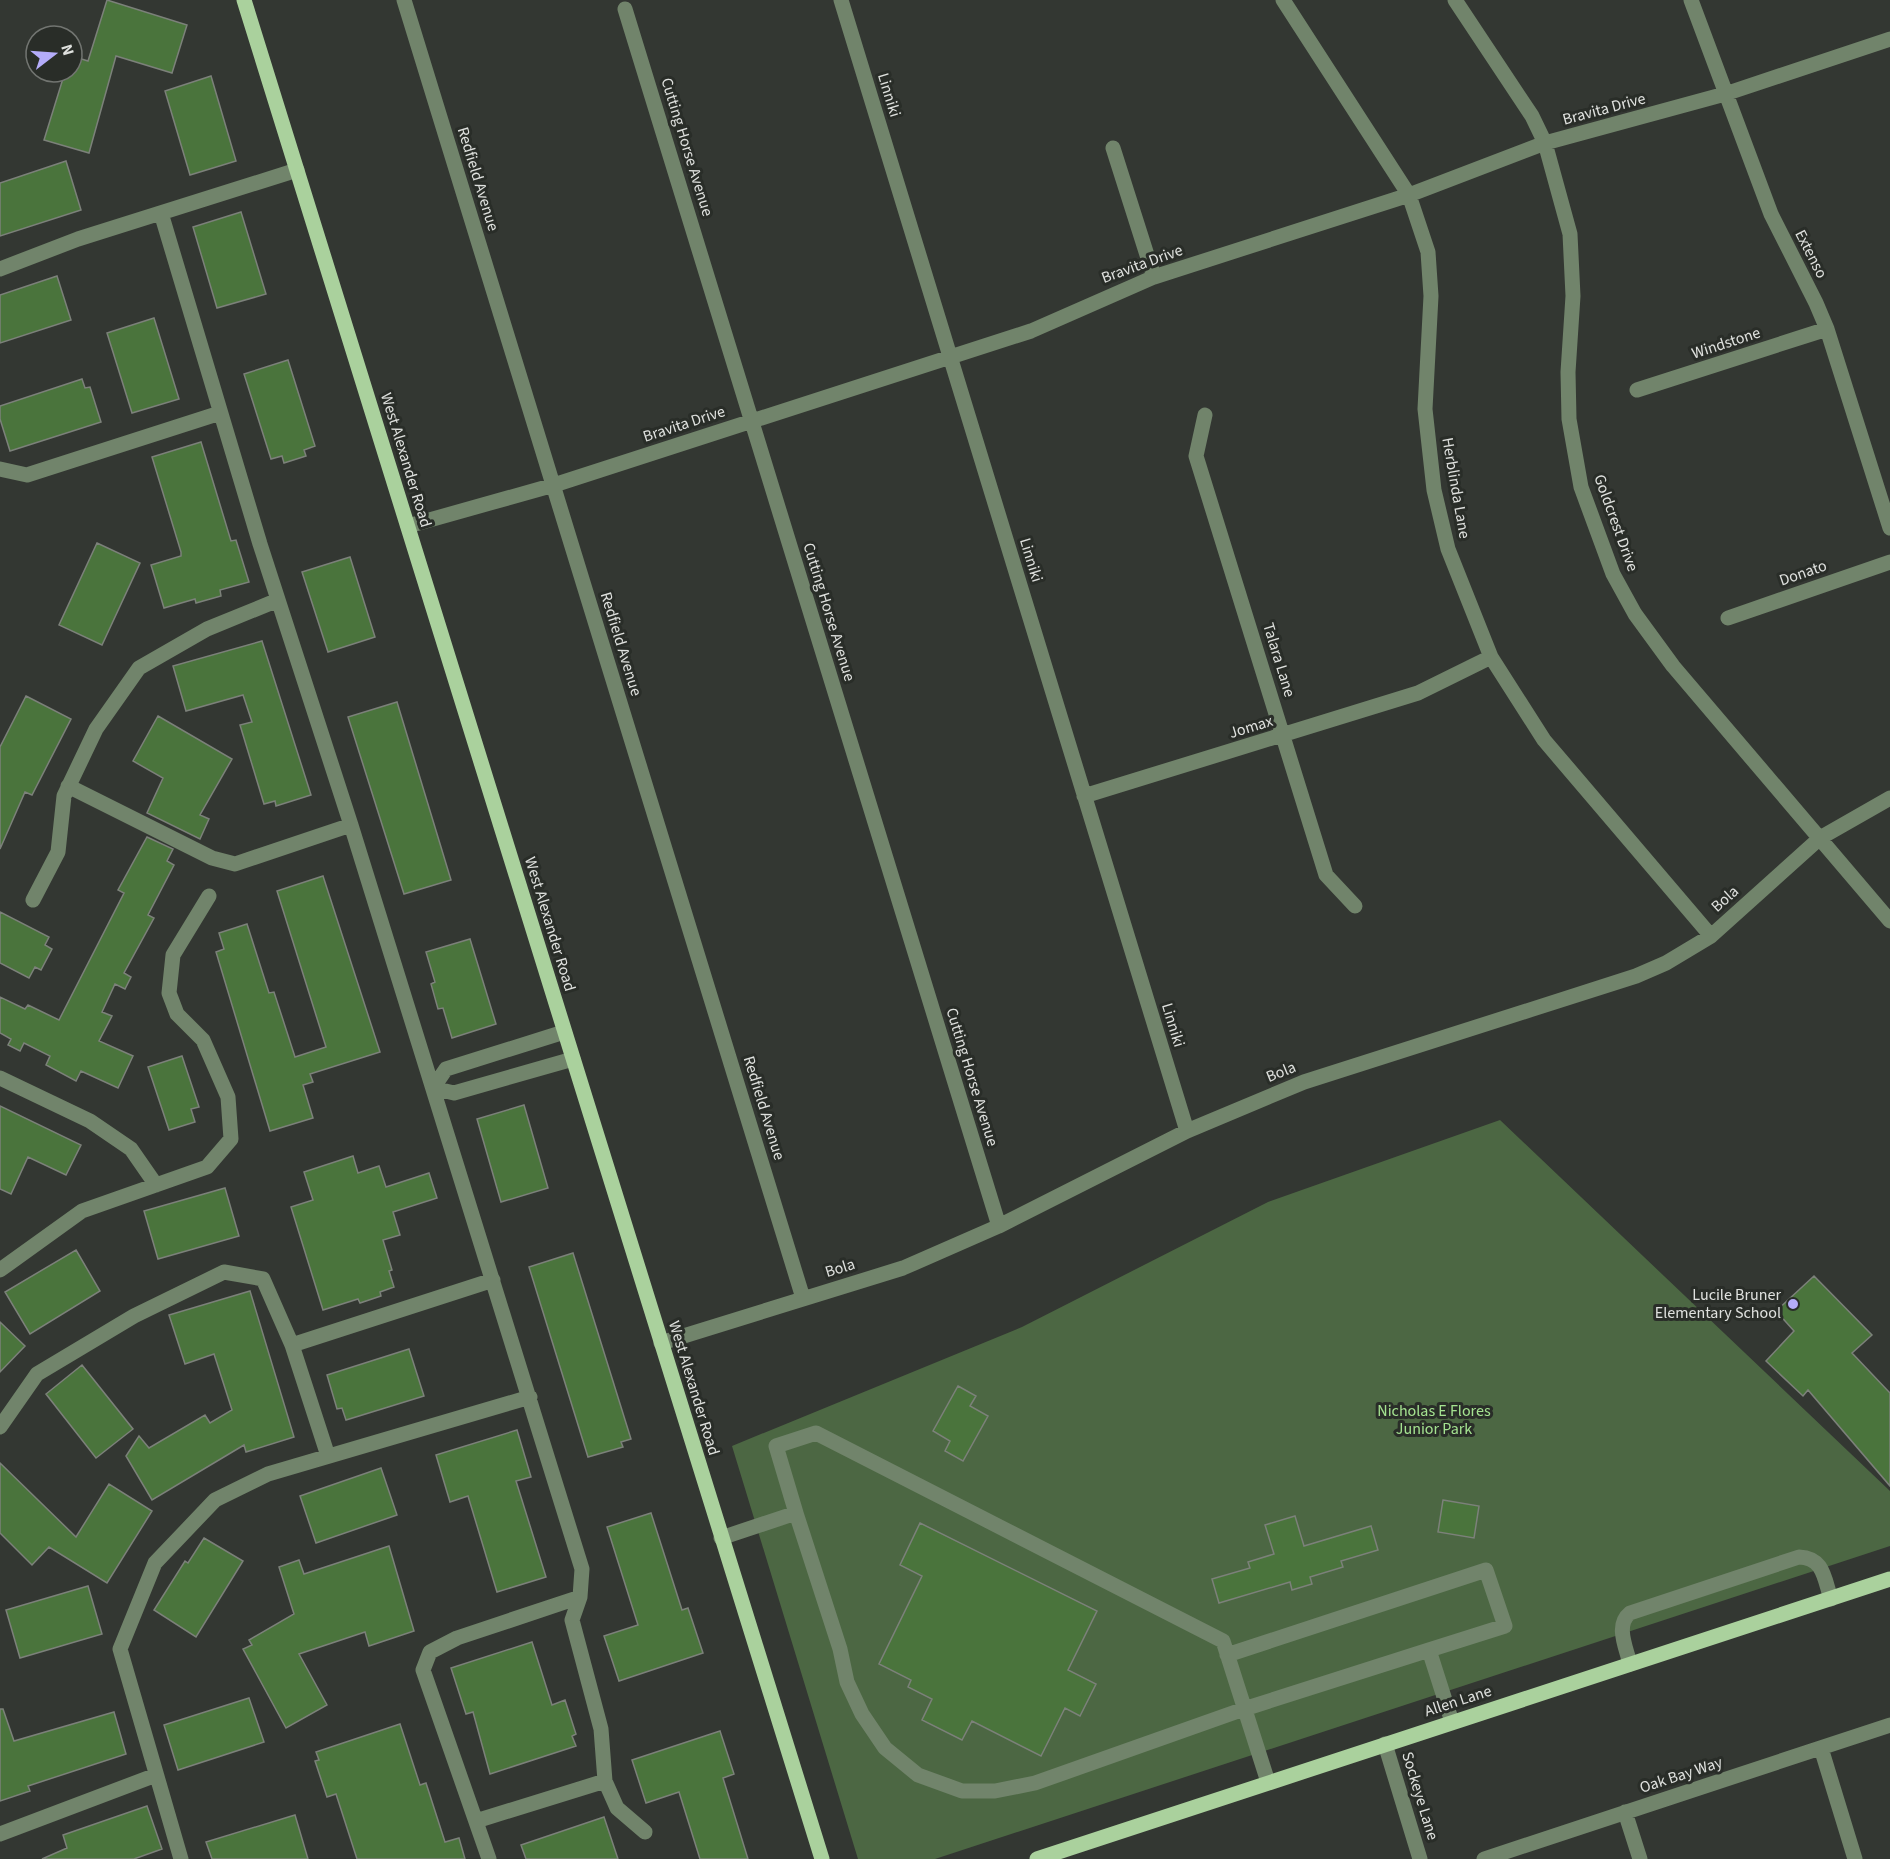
<svg xmlns="http://www.w3.org/2000/svg" width="1890" height="1859" font-family="'Source Sans 3',sans-serif">
<rect width="100%" height="100%" fill="#333732"/>
<path fill="#4c6743" d="M1500,1120L1890,1491V1546L935,1859H858L732,1446L1022,1327L1268,1202Z"/>
<path fill="#4a743c" stroke="#7c817a" stroke-width="1.5" d="M107,0L187,25L172,73L116,56L89,153L44,140L65,72H72V56L88,61Z
M211,76L236,161L190,175L165,91Z
M66,161L81,210L0,236V183Z
M241,212L266,294L217,308L193,227Z
M57,276L71,320L0,343V295Z
M154,318L179,399L132,413L107,333Z
M288,360L315,446L304,450L306,456L284,463L282,456L271,459L244,374Z
M82,379L85,388L90,387L101,422L10,451L0,419V406Z
M201,442L231,541L236,540L249,582L220,590L221,596L196,603L195,599L164,608L151,565L181,556V552L152,457Z
M97,543L140,563L102,645L59,625Z
M350,557L375,637L328,652L302,572Z
M262,641L311,795L276,806L275,801L264,804L240,725L252,722L243,695L186,711L173,666Z
M26,696L71,719L32,795L25,792L0,849V747Z
M397,702L451,880L404,894L348,717Z
M158,716L232,759L200,815L209,819L200,839L147,813L163,778L133,761Z
M147,837L173,849L167,861L174,865L148,915L154,918L124,973L131,977L125,989L115,984L102,1012L112,1016L99,1041L133,1056L118,1088L81,1071L76,1081L46,1065L50,1056L24,1043L20,1051L8,1045L11,1039L0,1033V997L25,1009L28,1005L59,1020L124,893L118,890Z
M323,876L380,1052L310,1074L313,1082L303,1085L313,1118L270,1131L216,952L224,949L219,933L247,924L269,993L274,992L295,1057L326,1047L277,891Z
M0,912L49,937L45,945L52,949L41,970L35,967L29,978L0,963Z
M470,939L496,1024L452,1038L443,1008L438,1009L431,984L435,982L426,952Z
M182,1056L199,1107L191,1109L195,1122L169,1130L148,1067Z
M524,1105L548,1188L501,1202L477,1119Z
M0,1106L81,1145L66,1175L28,1157L11,1194L0,1189Z
M353,1156L358,1173L379,1166L386,1187L429,1173L437,1198L393,1212L400,1235L383,1240L392,1270L389,1271L394,1287L380,1292L381,1296L360,1303L358,1299L323,1310L291,1207L313,1200L304,1172Z
M225,1188L239,1236L158,1259L144,1211Z
M76,1250L100,1291L30,1334L5,1292Z
M573,1253L631,1439L621,1442L623,1447L588,1457L529,1267Z
M1814,1276L1872,1335L1852,1353L1890,1393V1486L1808,1390L1803,1396L1766,1361L1794,1331L1776,1311Z
M250,1291L294,1437L246,1452L244,1445L152,1500L126,1456L139,1436L149,1448L205,1415L210,1423L232,1410L214,1354L185,1364L169,1315Z
M0,1322L25,1346L0,1372Z
M409,1349L424,1396L346,1420L342,1408L337,1409L327,1375Z
M82,1365L133,1429L96,1458L46,1394Z
M958,1386L976,1396L970,1406L988,1416L963,1461L945,1451L950,1441L933,1431Z
M517,1430L531,1477L516,1481L546,1577L497,1592L468,1496L450,1502L436,1455Z
M0,1463L76,1537L109,1484L152,1511L107,1583L49,1547L32,1565L0,1533Z
M381,1468L397,1515L316,1543L300,1496Z
M1443,1500L1479,1506L1474,1538L1438,1532Z
M651,1513L682,1610L688,1608L703,1653L619,1681L604,1636L638,1625L607,1527Z
M1295,1516L1304,1546L1371,1526L1378,1550L1341,1561L1343,1567L1310,1577L1312,1584L1292,1590L1290,1582L1219,1603L1212,1579L1250,1568L1248,1562L1274,1554L1265,1525Z
M920,1523L1097,1611L1068,1670L1096,1684L1080,1716L1065,1708L1041,1756L972,1721L962,1740L922,1720L932,1699L908,1687L911,1680L879,1664L922,1576L900,1565Z
M204,1538L243,1561L196,1637L154,1610L185,1561L188,1563Z
M389,1546L414,1631L369,1646L365,1632L299,1654L327,1705L286,1728L243,1649L252,1645L249,1640L294,1614L279,1567L299,1560L304,1574Z
M88,1586L102,1634L20,1658L6,1610Z
M532,1642L552,1705L565,1700L576,1734L572,1736L576,1746L490,1774L473,1712L466,1714L451,1668Z
M249,1698L264,1742L178,1770L164,1725Z
M0,1709H3L14,1741L114,1712L126,1754L28,1786L30,1791L0,1801Z
M400,1724L420,1785L426,1783L445,1842L459,1838L465,1859H357L336,1794L327,1797L315,1761L319,1760L316,1752Z
M720,1731L734,1774L723,1778L748,1859H700L679,1792L646,1803L632,1760Z
M147,1806L162,1849L134,1859H42L67,1848L63,1835Z
M295,1815L308,1859H212L206,1842Z
M604,1817L618,1859H526L521,1845Z"/>
<g fill="none" stroke-linecap="round" stroke-linejoin="round">
<path stroke="#71846b" stroke-width="15" d="M404,0L803,1298
M841,0L1187,1131
M1283,0L1409,195L1428,252L1431,296L1425,409L1434,490L1448,549L1491,657L1544,740L1711,936
M1455,0L1532,116L1545,143L1570,234L1573,296L1568,372L1569,419L1581,487L1613,574L1635,614L1673,666L1890,921
M1691,0L1771,214L1816,303L1827,329L1890,528
M625,9L999,1226
M1113,148L1154,277
M161,213L260,544L351,825L582,1569L580,1597L572,1620L601,1729L605,1781L617,1808L645,1832
M0,269L78,239L297,170
M1637,390L1827,329
M1205,415L1196,456L1326,875L1355,906
M0,469L27,475L220,413
M408,526L554,485L1031,331L1154,277L1409,195L1545,143L1725,94L1890,39
M1728,618L1890,562
M68,786L212,858L235,864L351,825
M1084,796L1418,693L1491,657
M33,900L58,852L64,796L96,729L139,668L207,629L278,600
M564,1032L446,1069L433,1088L454,1093L573,1059
M0,1078L90,1121L131,1149L156,1185
M0,1270L82,1211L207,1167L231,1139L228,1097L203,1040L177,1014L169,993L173,955L209,896
M661,1343L903,1268L999,1226L1187,1131L1304,1082L1636,976L1666,963L1711,936L1820,838L1890,798
M292,1345L493,1280
M0,1427L37,1374L134,1316L224,1272L263,1279L292,1345L328,1456
M796,1513L840,1649L847,1682L862,1714L885,1748L918,1775L962,1791H995L1035,1783L1244,1709L1429,1650L1452,1722
M721,1538L796,1513L776,1446L816,1433L1223,1641L1268,1782
M1227,1655L1486,1570L1505,1626L1429,1650
M1630,1664C1626,1647 1615,1625 1630,1613L1799,1557C1824,1558 1824,1578 1831,1599
M1385,1744L1420,1859
M1821,1748L1855,1859
M1625,1812L1640,1859
M476,1821L605,1781
M0,1834L156,1775
M181,1859L120,1649L155,1563L215,1500L268,1474L530,1397
M489,1859L423,1670L430,1652L457,1638L580,1597
M1484,1859L1890,1725"/>
<path stroke="#aad19d" stroke-width="15" d="M244,0L822,1859
M1037,1859L1890,1579"/>
</g>
<circle fill="#b4acf9" stroke="#292d28" stroke-width="2" cx="1793" cy="1304" r="6"/>
<g text-anchor="middle" dominant-baseline="central" stroke-width="6" stroke-linejoin="round" paint-order="stroke">
<g font-size="16" fill="#dfe1de" stroke="#292d28">
<text transform="translate(889 95) rotate(73)">Linniki</text>
<text transform="translate(1604 109) rotate(-15)">Bravita Drive</text>
<text transform="translate(687 147) rotate(73)">Cutting Horse Avenue</text>
<text transform="translate(478 179) rotate(73)">Redfield Avenue</text>
<text transform="translate(1811 254) rotate(63)">Extenso</text>
<text transform="translate(1142 264) rotate(-20)">Bravita Drive</text>
<text transform="translate(1726 343) rotate(-18)">Windstone</text>
<text transform="translate(684 424) rotate(-18)">Bravita Drive</text>
<text transform="translate(406 460) rotate(73)">West Alexander Road</text>
<text transform="translate(1456 488) rotate(80)">Herblinda Lane</text>
<text transform="translate(1616 523) rotate(70)">Goldcrest Drive</text>
<text transform="translate(1031 560) rotate(73)">Linniki</text>
<text transform="translate(1803 573) rotate(-19)">Donato</text>
<text transform="translate(829 612) rotate(73)">Cutting Horse Avenue</text>
<text transform="translate(621 644) rotate(73)">Redfield Avenue</text>
<text transform="translate(1279 660) rotate(73)">Talara Lane</text>
<text transform="translate(1251 727) rotate(-17)">Jomax</text>
<text transform="translate(1725 899) rotate(-42)">Bola</text>
<text transform="translate(550 924) rotate(73)">West Alexander Road</text>
<text transform="translate(1173 1025) rotate(73)">Linniki</text>
<text transform="translate(1281 1072) rotate(-22)">Bola</text>
<text transform="translate(972 1077) rotate(73)">Cutting Horse Avenue</text>
<text transform="translate(764 1108) rotate(73)">Redfield Avenue</text>
<text transform="translate(840 1268) rotate(-17)">Bola</text>
<text transform="translate(694 1388) rotate(73)">West Alexander Road</text>
<text transform="translate(1458 1701) rotate(-18)">Allen Lane</text>
<text transform="translate(1681 1775) rotate(-18)">Oak Bay Way</text>
<text transform="translate(1420 1796) rotate(73)">Sockeye Lane</text>
</g>
<g font-size="16" fill="#dfe1de" stroke="#292d28" text-anchor="end">
<text x="1781" y="1295">Lucile Bruner<tspan x="1781" dy="18">Elementary School</tspan></text>
</g>
<g font-size="16" fill="#a4e290" stroke="#292d28">
<text x="1434" y="1411">Nicholas E Flores<tspan x="1434" dy="18">Junior Park</tspan></text>
</g>
</g>
<g transform="translate(54 54) rotate(73)"><circle r="28" fill="#292d28" stroke="#727571" stroke-width="1.5"/>
<path d="M0-4.5L10 22L0 15L-10 22Z" fill="#b4acf9"/>
<text y="-9" font-size="16" font-weight="bold" text-anchor="middle" fill="#dfe1de">N</text>
</g>
</svg>
